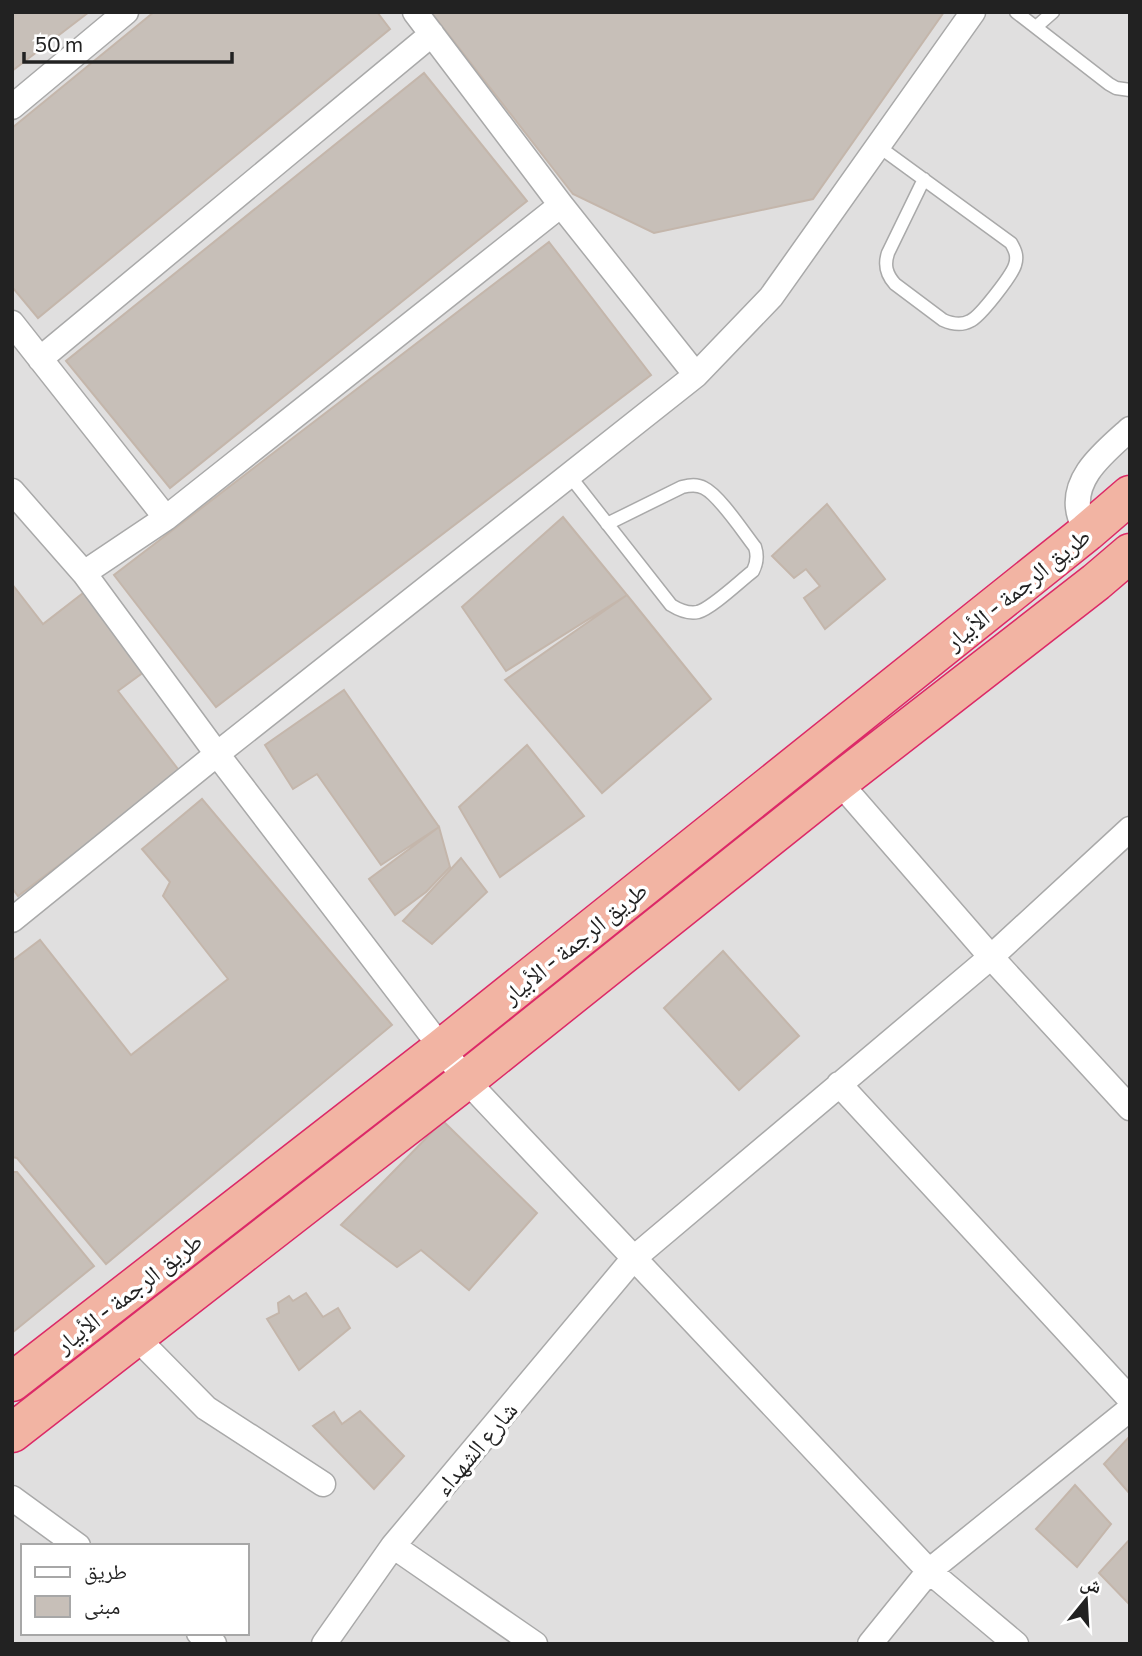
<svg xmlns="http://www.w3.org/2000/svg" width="1142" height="1656" font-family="Commissioner,'Noto Naskh Arabic',sans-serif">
<rect width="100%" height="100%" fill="#f2efe9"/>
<path fill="#e0dfdf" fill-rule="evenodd" d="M12,12H1130V1644H12ZM23,1546H247V1633H23Z"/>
<path fill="#c7bfb8" stroke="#c4b6ab" stroke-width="2" d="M12,12H89L12,71Z
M154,12H377L390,29L38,318L12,287V128Z
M431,12H944L813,199L654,233L573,194Z
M424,73L527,201L170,488L66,361Z
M549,242L651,375L216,707L114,575Z
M827,504L885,579L825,629L804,598L820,586L806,569L794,578L772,556Z
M563,517L627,595L506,671L462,607Z
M12,584L43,624L91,587L152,666L118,691L181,773L18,896L12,888Z
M627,595L711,699L602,793L505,680Z
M344,690L439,827L381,865L317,774L293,789L265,745Z
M527,745L584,816L500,877L459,807Z
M202,799L392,1025L106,1264L17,1158L12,1157V961L40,940L131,1055L228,979L163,896L170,882L142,849Z
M439,827L450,867L426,892L395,915L369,879Z
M461,858L487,892L432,944L403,921Z
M723,951L799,1036L739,1090L664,1008Z
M443,1121L537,1213L469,1290L421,1250L397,1267L341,1225Z
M12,1172H17L94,1266L12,1333Z
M306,1293L323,1317L338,1308L350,1328L299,1370L267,1319L279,1313L278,1303L289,1296L293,1301Z
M360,1411L404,1456L374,1489L313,1426L334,1412L342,1424Z
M1130,1436V1494L1104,1464Z
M1075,1485L1111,1524L1077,1567L1036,1529Z
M1130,1539V1605L1099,1573Z"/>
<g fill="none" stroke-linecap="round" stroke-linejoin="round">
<defs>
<path id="service" d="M1016,12L1109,84L1116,88L1130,90
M1036,27L1053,12
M878,146L1011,243C1015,250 1018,256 1015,265C1012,275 980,317 970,321C961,326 952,324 943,320L895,284C886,274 884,265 888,253L924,179
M569,475L671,605C679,610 688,614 698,612C712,608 740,581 753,571C757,563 758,556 755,547C744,533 719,495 704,488C697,484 690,485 682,487L607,524"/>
<path id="minor" d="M12,107L126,12
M12,323L166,518
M40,359L432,34
M696,375L771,297L973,12
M12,491L84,573L217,754L466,1080L929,1571L1016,1644
M1087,532C1085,527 1082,522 1080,517C1068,479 1106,451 1130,429
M84,573L166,518L561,205
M839,782L991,957L1130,1108
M12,920L217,754L696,375L561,205L415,12
M839,1084L1130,1399
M136,1337L206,1408L323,1484
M12,1498L78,1546
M393,1546L535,1644
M199,1633L214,1644
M324,1644L393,1546L634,1258L991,957L1130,829
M870,1644L929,1571L1130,1409"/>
<path id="trunk" d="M12,1382L442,1048L1087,532L1130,495
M12,1433L466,1080L839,782L1096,582L1130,553"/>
</defs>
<use href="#service" stroke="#a9a9a9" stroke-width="15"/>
<use href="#minor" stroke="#a9a9a9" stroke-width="27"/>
<use href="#trunk" stroke="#dc2a67" stroke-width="41"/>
<use href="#service" stroke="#fff" stroke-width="12"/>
<use href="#minor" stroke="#fff" stroke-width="24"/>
<use href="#trunk" stroke="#f2b4a3" stroke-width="38"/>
</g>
<g text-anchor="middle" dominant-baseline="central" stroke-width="7" stroke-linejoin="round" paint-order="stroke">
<g font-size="24" fill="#222" stroke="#fff">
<text transform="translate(1017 588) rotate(-39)">طريق الرجمة - الأبيار</text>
<text transform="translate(574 942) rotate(-39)">طريق الرجمة - الأبيار</text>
<text transform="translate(128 1292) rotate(-38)">طريق الرجمة - الأبيار</text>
<text transform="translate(475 1448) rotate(-50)">شارع الشهداء</text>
</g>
</g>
<rect width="1142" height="1656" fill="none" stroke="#222222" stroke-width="28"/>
<rect x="21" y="1544" width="228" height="91" fill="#ffffff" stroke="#a7a7a7" stroke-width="2"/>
<rect x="35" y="1567" width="35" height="10" fill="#ffffff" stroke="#a7a7a7" stroke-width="2"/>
<text x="84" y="1579" font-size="21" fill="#222222">طريق</text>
<rect x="35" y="1596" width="35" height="21" fill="#c7bfb8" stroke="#a7a7a7" stroke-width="2"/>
<text x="84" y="1614" font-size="21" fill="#222222">مبنى</text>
<g transform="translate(1086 1600) rotate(18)" stroke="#ffffff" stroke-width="5" paint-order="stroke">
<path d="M0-5L12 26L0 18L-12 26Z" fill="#222222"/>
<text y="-10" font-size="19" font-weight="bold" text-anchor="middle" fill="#222222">ش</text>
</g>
<path d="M24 52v10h208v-10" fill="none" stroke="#222222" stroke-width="3.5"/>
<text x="35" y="52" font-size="21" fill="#222222" stroke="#ffffff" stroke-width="5" paint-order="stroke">50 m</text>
</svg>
